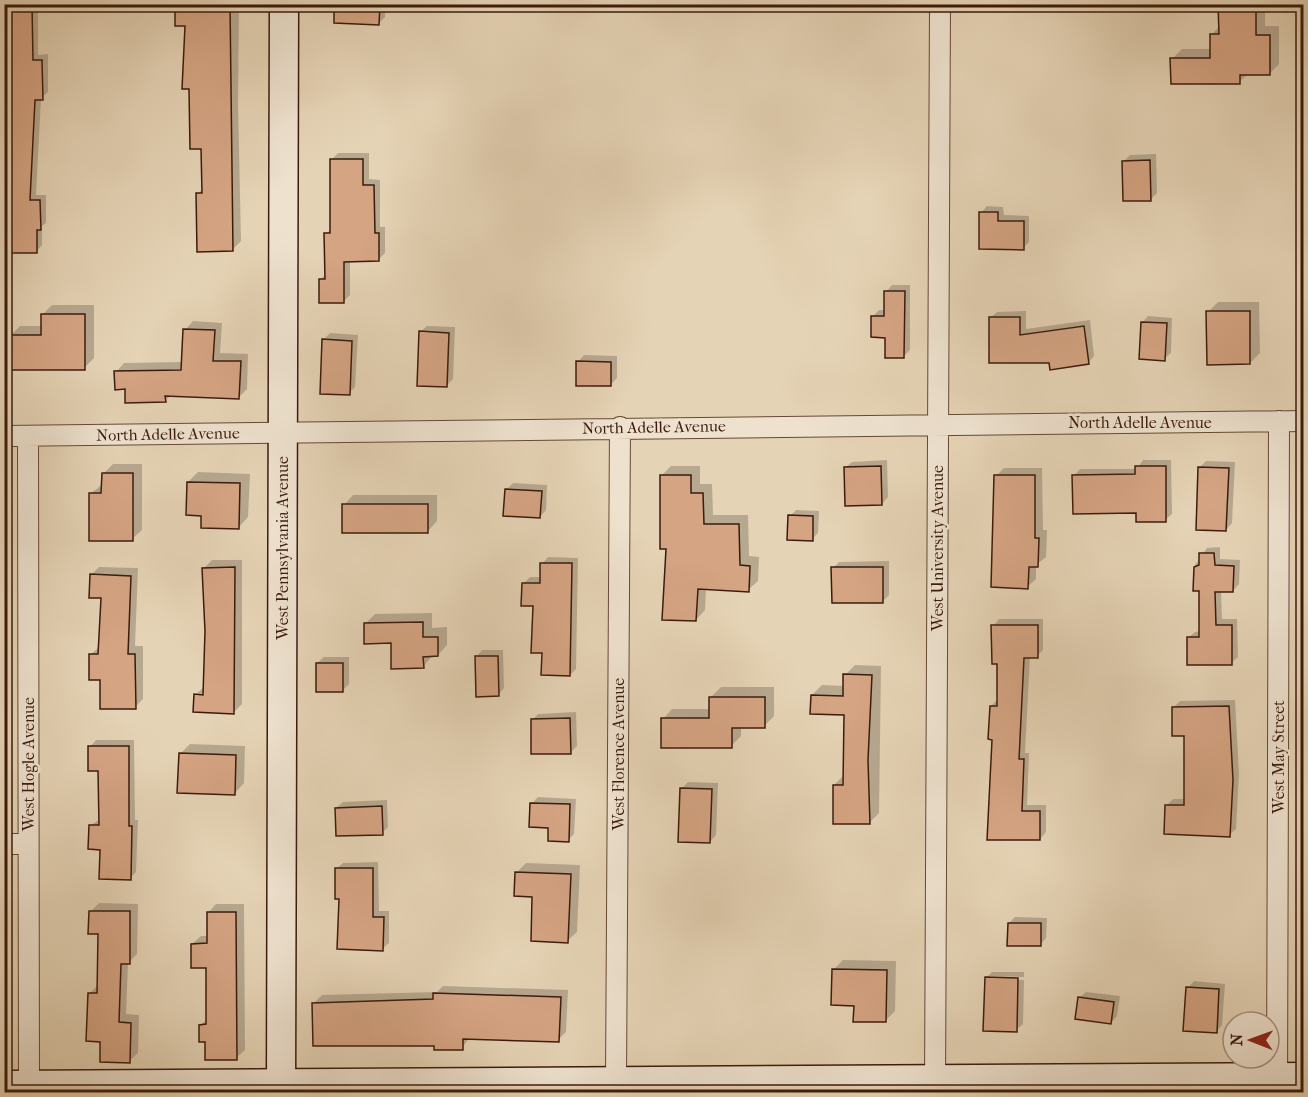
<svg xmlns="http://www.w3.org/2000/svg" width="1308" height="1097" font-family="'IM FELL French Canon',serif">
<rect width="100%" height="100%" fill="#e5d3b5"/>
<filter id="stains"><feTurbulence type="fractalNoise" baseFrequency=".00333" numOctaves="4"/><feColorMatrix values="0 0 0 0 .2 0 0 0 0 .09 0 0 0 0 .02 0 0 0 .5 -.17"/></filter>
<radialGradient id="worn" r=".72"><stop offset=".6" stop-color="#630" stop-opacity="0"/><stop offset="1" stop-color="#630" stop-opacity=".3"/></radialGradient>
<path fill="#0003" d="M7,4H38V55L48,54V92L41,98L36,195H46V223L42,226V245L36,252L11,99Z
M176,4H239L238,102L241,241L232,250L198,194L203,188V147L187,24Z
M336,4H385V17L379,23Z
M1220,4H1265V26H1279V64L1269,74H1248L1239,82L1172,59L1182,49H1212L1211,35L1220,26Z
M338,153H369V179L380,180V227H385V253L378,260H350V295L344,301L321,279L326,274V234L332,228V159Z
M1156,154L1157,193L1151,199L1124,161L1130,155Z
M987,206L1003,207L1004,215L1029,216V242L1023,248L981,213Z
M892,285H910V350L904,356L873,316L879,310H885L886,292Z
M1218,302H1259L1260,353L1250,363L1208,312Z
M52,305H94V358L84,368L10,336L20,326H42V315Z
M1026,311V329L1090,320L1094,356L1088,363L1050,362L990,318L997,312Z
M1148,316L1172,318L1171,353L1164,359L1142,323Z
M1304,320V361H1301V322Z
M193,321L222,323L220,353L248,354L247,389L239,397L171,395L165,401L126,388L116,372L124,363L183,362L185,330Z
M427,326L455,327L453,379L447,385L420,332Z
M330,333L358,335L355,387L349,393L323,340Z
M584,355L617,356V378L610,385L578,362Z
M887,460L888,497L882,504L845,468L852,462Z
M1143,460H1171L1172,514L1165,520L1137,511L1074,476L1080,469H1137Z
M1206,461L1235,462L1232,523L1226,530L1200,467Z
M113,464H142V530L132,539L90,494L103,484V474Z
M671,466H700V484H712L713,515H748L749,556L759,557L758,581L748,590L706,588L705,610L696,620L667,548L661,476Z
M1004,468H1042L1043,530H1047L1046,557L1036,565V579L1027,587L996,476Z
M198,472L250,474L248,517L239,527L188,482Z
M513,483L547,485L546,510L540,517L506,490Z
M353,495H437V521L428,531L344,505Z
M796,510L819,511L818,533L812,539L790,516Z
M1220,547V559L1240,560L1239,584L1233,591L1221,590L1222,619H1237L1238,657L1231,663L1188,638L1195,632L1201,631V590H1195V565L1207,548Z
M548,557L578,558L576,669L570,675L544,652L534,604L523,584L530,577H541L542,564Z
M212,560H242V704L234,712L195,695L204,687L207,631L204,568Z
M889,561V595L883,601L833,568L839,562Z
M99,567L138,568L135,646H143V699L135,707L101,678L90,655L99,647L102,597L91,575Z
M432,613V628L447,627V645L438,655H433L423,667L365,624L375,614Z
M999,619H1043V650L1037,656H1030L1025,753H1029L1027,805H1046V832L1040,839H988L994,738L991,706L998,699V663L993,626Z
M482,650H503L504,688L498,695L476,657Z
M324,657H349V684L342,691L317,663Z
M855,665L881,666L879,813L869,823L834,785L844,775L845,714L812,695L822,685L844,686L845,675Z
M721,687H774V716L764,726H741V736L731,746L663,719L672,709H711V697Z
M1235,700L1239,773L1236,829L1229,835L1167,805L1173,799H1186L1185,735L1174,707L1180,701Z
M576,712L577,746L571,752L532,720L538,714Z
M96,740H134L135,820H138L136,872L130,878L102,848L91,825L100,819V769L90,747Z
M190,744L245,746L244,783L235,793L180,754Z
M688,782L718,783L716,835L710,842L681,789Z
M538,797L576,799L574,834L568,840L550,827L531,804Z
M387,800L388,827L382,833L336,808L343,802Z
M378,862L379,911H389V943L382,949L341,898L336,869L343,863Z
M526,863L580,865L577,932L567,941L516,873Z
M99,903L138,904L137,954L128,963L126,1014L139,1015L138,1053L129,1061L102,1040L90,993L98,985L99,932L90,912Z
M216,904H244L245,1050L236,1058L207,1040L201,1025L207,1019L208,966L192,944L201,936H209L208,913Z
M1015,917L1047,918L1046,938L1040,945L1009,923Z
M843,960L896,961L895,1011L885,1021L855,1004L833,970Z
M992,972H1024V977L990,976V979L1024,980L1023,1024L1016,1030L986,978Z
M1194,981L1225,984L1222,1025L1216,1032L1188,988Z
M443,986L568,990L566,1032L558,1040L470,1037L462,1048L314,1003L322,995L437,992Z
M1086,992L1120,996L1117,1016L1111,1023L1079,998Z"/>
<path fill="#d5a483" stroke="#3c1b0c" stroke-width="1.5" d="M5,4H32L33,60H42L43,100H35L30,200H40L41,230H37V253H4L9,100H6Z
M175,4H230L233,251L197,252L196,193H202L201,149H190L189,89H182L185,26H175Z
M334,4H380L379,25L334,23Z
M1218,4H1256V35H1270V75H1240V84H1171L1170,58H1210V34H1219Z
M330,159H363V185H374L375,233H379V261L344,262V303H319V279H325L324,233H330Z
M1150,160L1151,201H1123L1122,161Z
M979,212H998V221H1024V250L979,249Z
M884,291H905L904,358H885V338L871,337V316H884Z
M1206,311H1250V364L1207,365Z
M41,314H85V370H9V335H41Z
M989,317H1020V335L1084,326L1089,364L1050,370L1049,363H989Z
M1141,322L1167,323L1165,361L1139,359Z
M183,329L215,330L213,361H241L239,399L165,396L166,402L125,403V389L115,390L114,371L181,370Z
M419,331L449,333L447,387L417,386Z
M322,339L352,341L350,395L320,394Z
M576,361L611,362V386H576Z
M881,466L882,505L845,506L844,467Z
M1135,466H1166V522H1136V513L1073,514L1072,475L1135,474Z
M1198,467L1229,468L1226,531L1196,530Z
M102,473H133V541H89V493H101Z
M660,475H691V493H703L704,524H739L740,565L750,566L749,592L698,589L696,621L662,620L666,549H660Z
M994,475H1035V538H1039L1038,567H1029L1028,589L991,587Z
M187,482L240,483L239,529L201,528V516L186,515Z
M505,489L542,491L540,518L503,516Z
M342,504H428V533H342Z
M788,515L813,516V541L787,540Z
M1199,553H1214L1215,565L1234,566L1233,592H1215L1216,625H1232V665H1187V637H1199V591H1193L1194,567L1199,565Z
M540,563H572L570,676L541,675L542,653H531L533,606H521L522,583H540Z
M235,567L234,714L193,712L194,694L203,695L205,631L202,568Z
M831,567H883V603H832Z
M90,574L131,576L128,654H135L136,709H100V680H89V654H98L101,598H89Z
M423,622V637H438V656L423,657L424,668L391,669V643L364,644V623Z
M991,625H1038V658H1024L1019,759H1024L1022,811H1040V840H987L992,740L988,739L990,706H997V664H992Z
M475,656H498L499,696L476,697Z
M316,663H343V692H316Z
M843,674L872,675L868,760L870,824H833V785H843L844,715L810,714L811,695L843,696Z
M709,697H765V728H732V748H661V718H709Z
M1229,706L1233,780L1230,837L1164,834L1165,805H1184V736H1172V707Z
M570,718L571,754H531V719Z
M88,746H129V826H132L131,880L99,879L100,850L88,849L89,825H99L98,771H88Z
M179,753L236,755L235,795L177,793Z
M680,788L712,789L710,843L678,842Z
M530,803L570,804L569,842L548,841V828L529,827Z
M382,806L383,835L336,836L335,808Z
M335,868H373V917H384L383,951L337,949L339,899H335Z
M515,872L571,874L568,943L531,941L532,897L514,896Z
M89,911H130V964H121L119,1022L131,1023L130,1063L100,1062V1042L86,1041L88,993H97L98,934H88Z
M207,912H236L237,1060H205V1042H199V1025L206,1024V968H191V944L207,943Z
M1008,923H1041V946H1007Z
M832,969L887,970L886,1022H853L854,1006L831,1005Z
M985,977L1018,978L1017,1032L983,1031Z
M1186,987L1219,989L1217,1033L1183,1031Z
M433,993L561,997L559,1042L463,1039V1050H434V1046H313L312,1003L433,999Z
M1078,997L1114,1002L1111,1024L1075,1019Z"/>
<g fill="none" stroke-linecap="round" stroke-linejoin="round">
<defs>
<path id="street" d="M4,436L1304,421
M28,436L29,1092
M4,844H28
M616,1081L620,427
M935,1091L940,4
M1277,1092L1279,421"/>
<path id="secondary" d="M4,1085L1304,1077
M281,1092L284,4"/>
</defs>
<use href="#street" stroke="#664936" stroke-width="22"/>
<use href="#secondary" stroke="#3c1b0c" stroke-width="31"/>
<use href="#street" stroke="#eee2cf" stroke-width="20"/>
<use href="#secondary" stroke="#eee2cf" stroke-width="28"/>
</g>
<g text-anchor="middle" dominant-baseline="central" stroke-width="5" stroke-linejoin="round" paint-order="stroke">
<g font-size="16" fill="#3c1b0c" stroke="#eee2cf">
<text x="1140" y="422">North Adelle Avenue</text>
<text transform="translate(654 427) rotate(-1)">North Adelle Avenue</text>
<text transform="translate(168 434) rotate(-1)">North Adelle Avenue</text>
<text transform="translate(282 548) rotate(-90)">West Pennsylvania Avenue</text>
<text transform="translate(937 548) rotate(-90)">West University Avenue</text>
<text transform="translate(618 754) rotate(-90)">West Florence Avenue</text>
<text transform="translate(1278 757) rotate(-90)">West May Street</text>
<text transform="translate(28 764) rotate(-90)">West Hogle Avenue</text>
</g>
</g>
<rect width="1308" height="1097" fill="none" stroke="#e5d3b5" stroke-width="24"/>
<rect x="6" y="6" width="1296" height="1085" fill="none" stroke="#3c1b0c" stroke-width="3"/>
<rect x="12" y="12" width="1284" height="1073" fill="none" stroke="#3c1b0c" stroke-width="1.5"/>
<g transform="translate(1251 1040) rotate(271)"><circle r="28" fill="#eee2cf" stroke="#a79281" stroke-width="1.5"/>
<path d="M0-4.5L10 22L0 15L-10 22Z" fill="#8f2418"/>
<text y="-9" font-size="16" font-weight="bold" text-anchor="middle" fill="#3c1b0c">N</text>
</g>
<rect width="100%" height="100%" filter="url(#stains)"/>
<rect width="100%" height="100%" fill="url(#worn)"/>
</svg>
